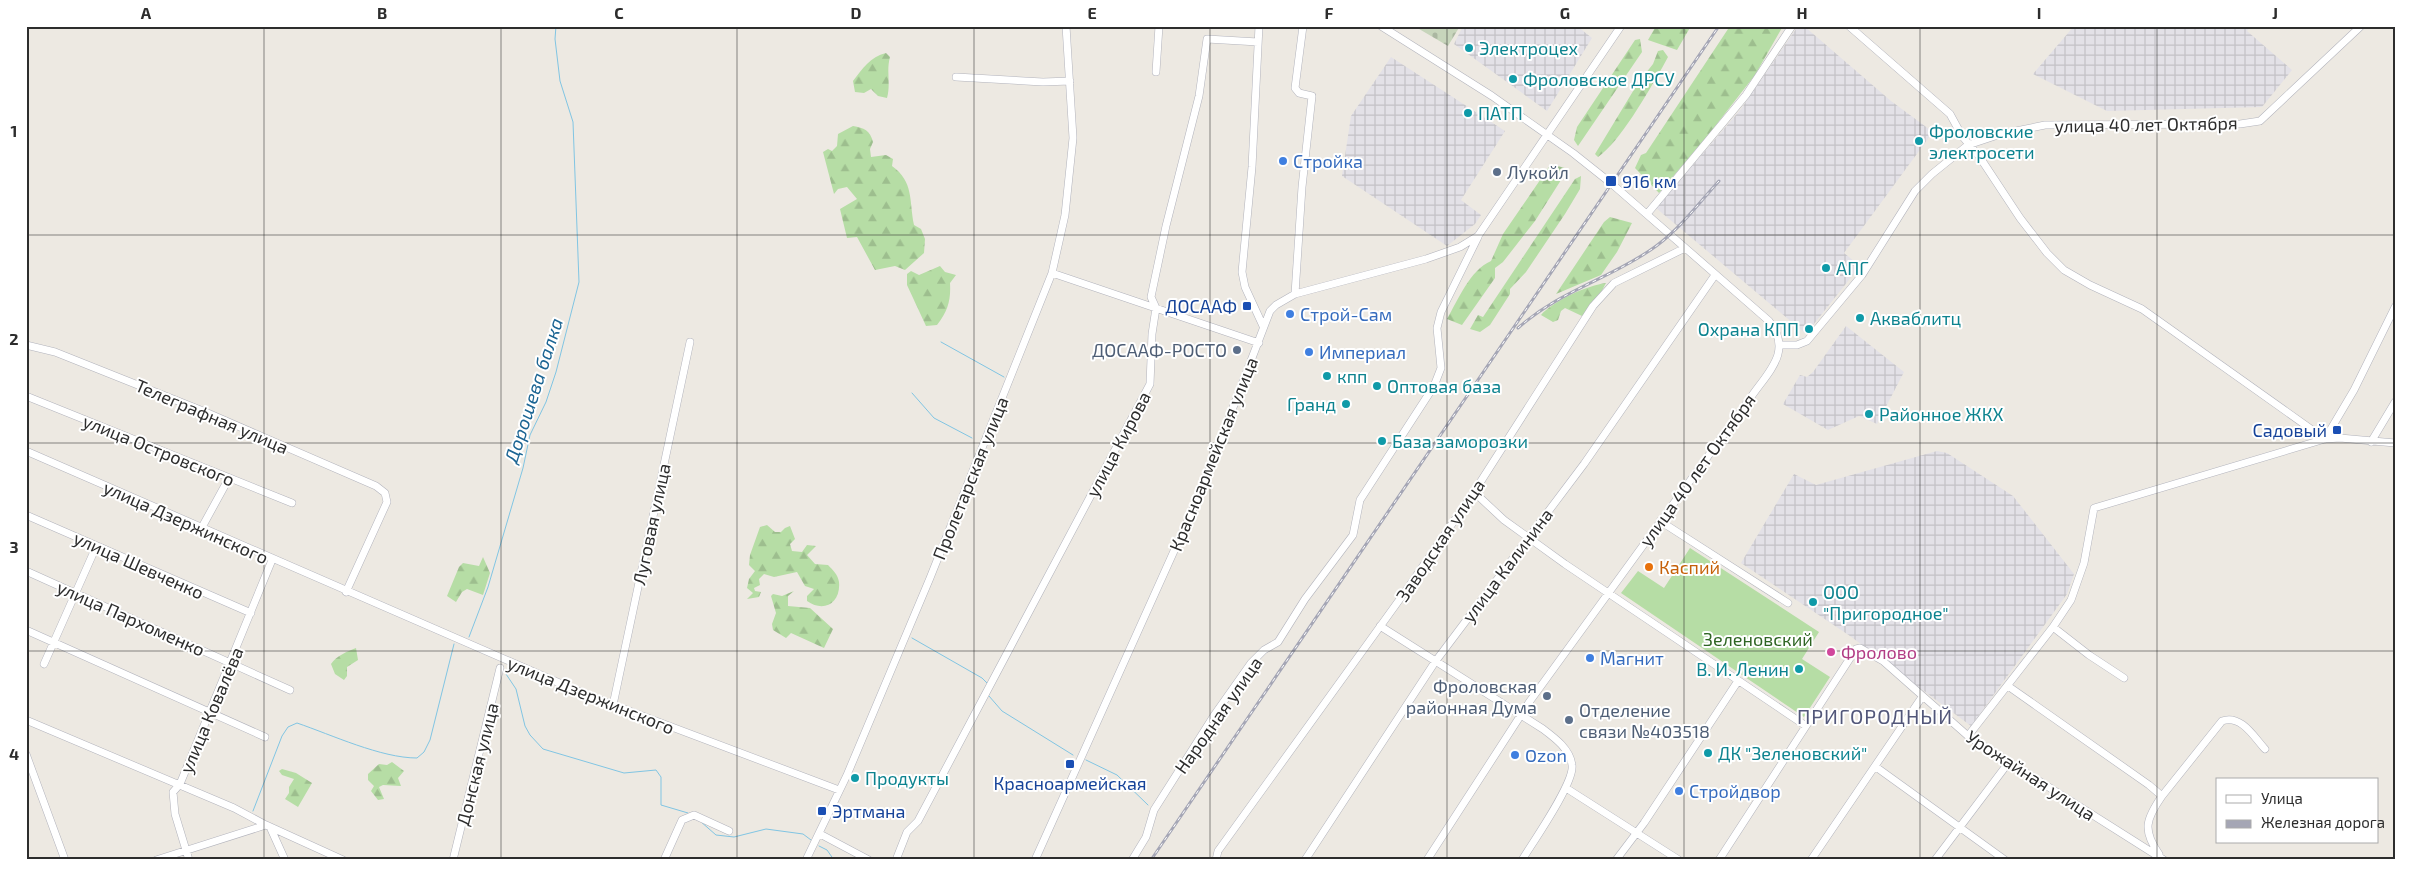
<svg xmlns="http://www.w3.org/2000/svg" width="2421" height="886" font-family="'Exo 2',sans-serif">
<defs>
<pattern id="industrial-grid" width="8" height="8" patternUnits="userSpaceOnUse" patternTransform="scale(1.25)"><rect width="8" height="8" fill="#e3e1e7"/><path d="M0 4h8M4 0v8" fill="none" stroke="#c3c1c6"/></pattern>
<pattern id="forest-firs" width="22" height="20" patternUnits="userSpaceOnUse" patternTransform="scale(1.25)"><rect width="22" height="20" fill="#b6dda5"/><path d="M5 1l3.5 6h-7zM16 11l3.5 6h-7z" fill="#9dbe8e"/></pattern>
<pattern id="cemetery-stones" width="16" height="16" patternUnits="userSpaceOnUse" patternTransform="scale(1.25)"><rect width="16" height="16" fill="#c7d5bb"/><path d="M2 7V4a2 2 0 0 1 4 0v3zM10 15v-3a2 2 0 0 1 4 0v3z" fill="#abb7a1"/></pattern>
</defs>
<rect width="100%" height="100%" fill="#ede9e2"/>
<path fill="url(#industrial-grid)" d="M1463,26H1577L1592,38L1547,111L1454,44Z
M1798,26H1804L1891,101L1933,132L1844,253L1860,266L1806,334L1656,208L1741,109Z
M2074,26H2251L2247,31L2292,70L2262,107L2107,111L2033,74Z
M1391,57L1505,131L1461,200L1481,215L1475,224L1447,246L1342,176L1351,116Z
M1846,326L1904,372L1877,424L1859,416L1828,430L1783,404L1800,375L1807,377L1813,372Z
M1937,451L1947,453L2013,496L2074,574L2067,594L1971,726L1850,636L1741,563L1794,474L1816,485Z"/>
<path fill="#b6dda5" d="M1690,548L1819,632L1802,659L1830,677L1804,717L1621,593L1638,571L1664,588Z"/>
<path fill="url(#forest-firs)" d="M1656,26H1691L1677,50L1648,40Z
M1730,26H1783L1755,75L1709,134L1659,193L1635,168L1641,155L1646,153Z
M1640,39L1642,52L1578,146L1574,140L1577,127L1635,40Z
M1663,50L1668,57L1662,68C1648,92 1620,142 1598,157L1595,154L1638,83L1653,64L1658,51Z
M886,53L890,57C886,71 891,84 887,98L878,96L871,89L864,93L855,92L853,81C863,68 870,57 886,53Z
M853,126C864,128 870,130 873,142L870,149L871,157L886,155L893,159L892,166C914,182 909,200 914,225L921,229L925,239L924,253L905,270L895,266L875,270L857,237L847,238L840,209L857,199L847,187L838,189L834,194L823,152L828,149L832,151L837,146L838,134Z
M1551,164L1568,169L1535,221L1503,262L1495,268V278L1462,325L1447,319C1458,300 1470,270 1491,261L1503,234Z
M1581,176L1580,189L1565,214L1526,272L1510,289V294L1490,325L1480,332L1470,329L1478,315L1483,317L1575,179Z
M1610,217L1632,223L1617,252L1601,275L1556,294L1604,222Z
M940,266L945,272L956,275L950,283C951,300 948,311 937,325L926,326L907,285V274L911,271L919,275Z
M1606,283L1597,300L1582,316L1565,308L1561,311L1558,320L1553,322L1541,315C1553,301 1588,285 1606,283Z
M767,525L775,532H781L785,528L790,526L795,539L790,544L792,551L802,552L807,545L816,546L807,555L815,564L828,565C833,570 838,575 839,582C841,603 824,613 807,601V596L814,589L805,586L797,572L774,577L764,574L759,579L760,585L754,588L755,591L761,592L759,597L747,599L753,593L747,588L749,579L755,571L749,565L750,555L760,527Z
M483,557L490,573L483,595L467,589L462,592L456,602L447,596L459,567L463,563L479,566Z
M794,591L788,596V606L810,608L833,629L824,648L791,633L786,638L773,630L772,624L776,613L771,596L773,594L782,596Z
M356,648L358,660L347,667V676L344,680L335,674L331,664C336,656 348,651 356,648Z
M392,762L404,771L398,778L401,786L383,785L379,787L384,799L378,800L371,791L374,786L368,780V774L379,764L387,765Z
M282,769L296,773L312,783L298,807L285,799L289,793V787L294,779L282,775L279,771Z"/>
<path fill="url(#cemetery-stones)" d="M1414,26H1460L1448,46Z"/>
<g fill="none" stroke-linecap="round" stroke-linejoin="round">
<path stroke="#81c5e3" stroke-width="1" d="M941,342L1004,377
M912,393L934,418L972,438
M469,637L488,587L523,468L530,435L546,402L556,372L579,282L573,122L560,81L555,39L556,26
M912,638L982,678L987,683
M504,671L516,689L525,726L530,735L543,749L624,773L656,770L661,777V805L688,813
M989,696L1002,711L1073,755
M1086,760L1117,775L1148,805
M253,811L282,736L288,727L297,723C332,735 381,758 417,758L424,752L430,740L454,644
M700,821L716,835L734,837L766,829L803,834L811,840
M819,846L827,850L834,860"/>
<defs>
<path id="minor" d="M1259,26L1252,167L1242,272L1245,287L1263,326
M1381,26L1492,96L1573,153L1612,184L1769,321C1793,351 1769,371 1751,397L1530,701L1427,860
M1849,26L1950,114L1962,136L1979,156L2020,218L2047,253L2064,270L2090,285L2142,309L2325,439
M1156,72L1159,26
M956,77L1043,82L1070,81
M1647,214L1746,95L1792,26
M1052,273L1259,343
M1295,294L1302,187L1312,96L1299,93L1295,88L1303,26
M26,345L55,352L203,411L376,486L385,493L387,502L346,592
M1780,345H1797L1807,341L1862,275L1915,191L1932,174L1968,145L2001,134L2045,125L2240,124L2260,121L2361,26
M26,396L292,503
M2325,439L2354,390L2395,307
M2371,442L2395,402
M26,451L587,695L839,790
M1474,492L1504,520L1565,564L1806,726
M26,515L251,613
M1660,521L1788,603
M201,529L229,478
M26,571L290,690
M1380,626L1543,729C1555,738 1570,749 1572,765C1575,782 1533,842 1522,860
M2053,627L2089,655L2124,678
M26,630L265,737
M44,664L96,547
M2008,686L2149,785L2162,796C2146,819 2142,830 2159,854
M613,705L690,342
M26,720L234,808L266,825
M1968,736L2053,627L2071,600L2084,563L2094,508L2325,439L2340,438L2395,443
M26,754L65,860
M1876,767L2005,860
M1566,788L1679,860
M2162,796L2222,721C2241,714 2254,737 2265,749
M271,829L285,860
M820,834L869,860
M156,860L266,825L343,860
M189,860L175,814L173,792L180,784L272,560
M453,860L500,668
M664,860L682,820L694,815L729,831
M806,860L847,775L930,578L1052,273L1065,215L1073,138L1066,26
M896,860L907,832L918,821L1150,384L1152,334L1156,308L1151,297L1166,226L1199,96L1207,39L1258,42
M1035,860L1201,491L1270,311L1276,305L1295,294L1426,259L1460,247L1478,236L1621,26
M1132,860L1146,837L1154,810L1215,714L1251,663L1264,650L1278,642L1305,599L1353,535L1360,500L1434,386L1441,368L1437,328L1441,312L1478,237
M1216,860L1218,851L1405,592L1474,492L1593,306L1614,283L1685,248
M1305,860L1435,662L1584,464L1715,275
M1616,860L1644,823L1738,681
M1719,860L1856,649L1860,648L1883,661L1968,736L2164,860
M1811,860L1922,697
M1935,860L2009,762"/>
</defs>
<use href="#minor" stroke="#b2b3bc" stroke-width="8"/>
<use href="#minor" stroke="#fff" stroke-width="7"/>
<defs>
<path id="rail" d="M1518,328C1560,291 1604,281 1649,251C1677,233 1697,205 1719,181
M1151,860L1719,26"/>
</defs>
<use href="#rail" stroke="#a5a6b5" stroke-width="3"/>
<use href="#rail" stroke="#fff" stroke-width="1" stroke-dasharray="4" stroke-linecap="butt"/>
</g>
<path fill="none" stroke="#2d2d2d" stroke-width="1" stroke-opacity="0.55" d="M264,26V860M501,26V860M737,26V860M974,26V860M1210,26V860M1447,26V860M1684,26V860M1920,26V860M2157,26V860M26,235H2395M26,443H2395M26,651H2395"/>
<g fill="#0f9aa8" stroke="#fff" stroke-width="2">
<circle cx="1469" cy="48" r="5"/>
<circle cx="1513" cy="79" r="5"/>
<circle cx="1468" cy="113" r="5"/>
<circle cx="1919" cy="141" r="5"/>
<circle cx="1826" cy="268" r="5"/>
<circle cx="1860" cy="318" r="5"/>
<circle cx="1809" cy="329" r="5"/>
<circle cx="1327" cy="376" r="5"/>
<circle cx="1377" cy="386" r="5"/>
<circle cx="1346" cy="404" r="5"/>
<circle cx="1869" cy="414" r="5"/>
<circle cx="1382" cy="441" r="5"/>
<circle cx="1813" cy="602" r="5"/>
<circle cx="1799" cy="669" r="5"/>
<circle cx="1708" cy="753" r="5"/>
<circle cx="855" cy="778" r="5"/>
</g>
<g fill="#3f7fe0" stroke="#fff" stroke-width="2">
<circle cx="1283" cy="161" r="5"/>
<circle cx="1290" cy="314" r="5"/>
<circle cx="1309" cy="352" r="5"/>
<circle cx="1590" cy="658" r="5"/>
<circle cx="1515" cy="755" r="5"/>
<circle cx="1679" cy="791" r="5"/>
</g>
<g fill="#5c6f8a" stroke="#fff" stroke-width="2">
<circle cx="1497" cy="172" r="5"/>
<circle cx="1237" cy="350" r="5"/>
<circle cx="1547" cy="696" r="5"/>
<circle cx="1569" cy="720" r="5"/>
</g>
<g fill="#1a4fb4" stroke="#fff" stroke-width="2">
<rect x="1605" y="175" width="12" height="12" rx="2.5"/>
<rect x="1242" y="301" width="10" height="10" rx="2.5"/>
<rect x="2332" y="425" width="10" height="10" rx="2.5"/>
<rect x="1065" y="759" width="10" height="10" rx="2.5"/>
<rect x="817" y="806" width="10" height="10" rx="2.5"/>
</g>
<circle fill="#e8710a" stroke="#fff" stroke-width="2" cx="1649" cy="567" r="5"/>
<circle fill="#d1479c" stroke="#fff" stroke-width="2" cx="1831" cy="652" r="5"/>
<g text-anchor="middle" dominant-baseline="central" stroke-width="4" stroke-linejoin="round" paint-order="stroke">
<g font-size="18" fill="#0d838f" stroke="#fff" text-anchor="start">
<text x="1479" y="48">Электроцех</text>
<text x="1523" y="79">Фроловское ДРСУ</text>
<text x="1478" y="113">ПАТП</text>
<text x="1929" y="131">Фроловские<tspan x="1929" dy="21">электросети</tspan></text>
<text x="1836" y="268">АПГ</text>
<text x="1870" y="318">Акваблитц</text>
<text x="1799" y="329" text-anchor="end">Охрана КПП</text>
<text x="1337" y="376">кпп</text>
<text x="1387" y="386">Оптовая база</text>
<text x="1336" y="404" text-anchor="end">Гранд</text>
<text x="1879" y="414">Районное ЖКХ</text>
<text x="1392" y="441">База заморозки</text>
<text x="1823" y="592">ООО<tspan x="1823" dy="21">"Пригородное"</tspan></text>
<text x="1789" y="669" text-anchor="end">В. И. Ленин</text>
<text x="1718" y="753">ДК "Зеленовский"</text>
<text x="865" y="778">Продукты</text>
</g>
<g font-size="18" fill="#2d2d2d" stroke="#fff">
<text transform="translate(2146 124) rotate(-1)">улица 40 лет Октября</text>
<text transform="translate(212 416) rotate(23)">Телеграфная улица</text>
<text transform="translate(1118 444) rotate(-62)">улица Кирова</text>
<text transform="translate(159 450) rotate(22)">улица Островского</text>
<text transform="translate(1213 454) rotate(-68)">Красноармейская улица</text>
<text transform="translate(1697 470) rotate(-54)">улица 40 лет Октября</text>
<text transform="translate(970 478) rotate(-68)">Пролетарская улица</text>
<text transform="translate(186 522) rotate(24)">улица Дзержинского</text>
<text transform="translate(651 524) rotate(-78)">Луговая улица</text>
<text transform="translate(1440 540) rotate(-56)">Заводская улица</text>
<text transform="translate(139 565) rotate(24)">улица Шевченко</text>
<text transform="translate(1507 565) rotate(-53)">улица Калинина</text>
<text transform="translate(131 618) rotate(24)">улица Пархоменко</text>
<text transform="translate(591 695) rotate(22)">улица Дзержинского</text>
<text transform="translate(211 710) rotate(-67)">улица Ковалёва</text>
<text transform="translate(1218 715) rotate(-55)">Народная улица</text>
<text transform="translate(477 764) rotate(-76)">Донская улица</text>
<text transform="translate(2031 775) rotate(33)">Урожайная улица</text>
</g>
<g font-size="18" fill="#366cbe" stroke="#fff" text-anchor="start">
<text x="1293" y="161">Стройка</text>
<text x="1300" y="314">Строй-Сам</text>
<text x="1319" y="352">Империал</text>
<text x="1600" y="658">Магнит</text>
<text x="1525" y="755">Ozon</text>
<text x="1689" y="791">Стройдвор</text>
</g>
<g font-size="18" fill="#4e5e75" stroke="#fff" text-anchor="start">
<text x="1507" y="172">Лукойл</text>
<text x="1227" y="350" text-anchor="end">ДОСААФ-РОСТО</text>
<text x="1537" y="686" text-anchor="end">Фроловская<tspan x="1537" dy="21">районная Дума</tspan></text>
<text x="1579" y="710">Отделение<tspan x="1579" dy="21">связи №403518</tspan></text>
</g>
<g font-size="18" fill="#164399" stroke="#fff" text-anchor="start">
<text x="1622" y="181">916 км</text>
<text x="1237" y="306" text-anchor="end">ДОСААФ</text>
<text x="2327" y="430" text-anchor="end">Садовый</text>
<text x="1070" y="783" text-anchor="middle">Красноармейская</text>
<text x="832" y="811">Эртмана</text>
</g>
<g font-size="18" fill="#c56008" stroke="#fff" text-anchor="start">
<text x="1659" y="567">Каспий</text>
</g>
<g font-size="18" fill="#2e6523" stroke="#fff">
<text x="1758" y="639">Зеленовский</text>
</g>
<g font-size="18" fill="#b23c85" stroke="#fff" text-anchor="start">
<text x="1841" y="652">Фролово</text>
</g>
<g font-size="19" font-style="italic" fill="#1c6593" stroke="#fff">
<text transform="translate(533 390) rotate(-72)">Дорошева балка</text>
</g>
<g font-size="20" letter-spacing="1" fill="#52577a" stroke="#fff">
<text x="1875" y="716">ПРИГОРОДНЫЙ</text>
</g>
</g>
<rect width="2421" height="886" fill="none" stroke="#ffffff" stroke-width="55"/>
<rect x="2216" y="778" width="162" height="65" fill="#ffffff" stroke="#ababab"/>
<rect x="2226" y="795" width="25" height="8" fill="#ffffff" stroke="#ababab"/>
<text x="2261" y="804" font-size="15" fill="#2d2d2d">Улица</text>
<rect x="2226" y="820" width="25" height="8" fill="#a5a6b5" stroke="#ababab"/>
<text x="2261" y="828" font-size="15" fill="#2d2d2d">Железная дорога</text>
<rect x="28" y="28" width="2366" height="830" fill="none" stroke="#2d2d2d" stroke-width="2"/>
<g font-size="16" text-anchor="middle" font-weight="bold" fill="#2d2d2d">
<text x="146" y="19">A</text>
<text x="382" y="19">B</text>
<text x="619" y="19">C</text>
<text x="856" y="19">D</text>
<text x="1092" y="19">E</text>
<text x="1329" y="19">F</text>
<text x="1565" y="19">G</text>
<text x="1802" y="19">H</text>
<text x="2039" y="19">I</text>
<text x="2275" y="19">J</text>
<text x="14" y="137">1</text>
<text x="14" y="345">2</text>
<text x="14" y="553">3</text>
<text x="14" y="760">4</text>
</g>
</svg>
